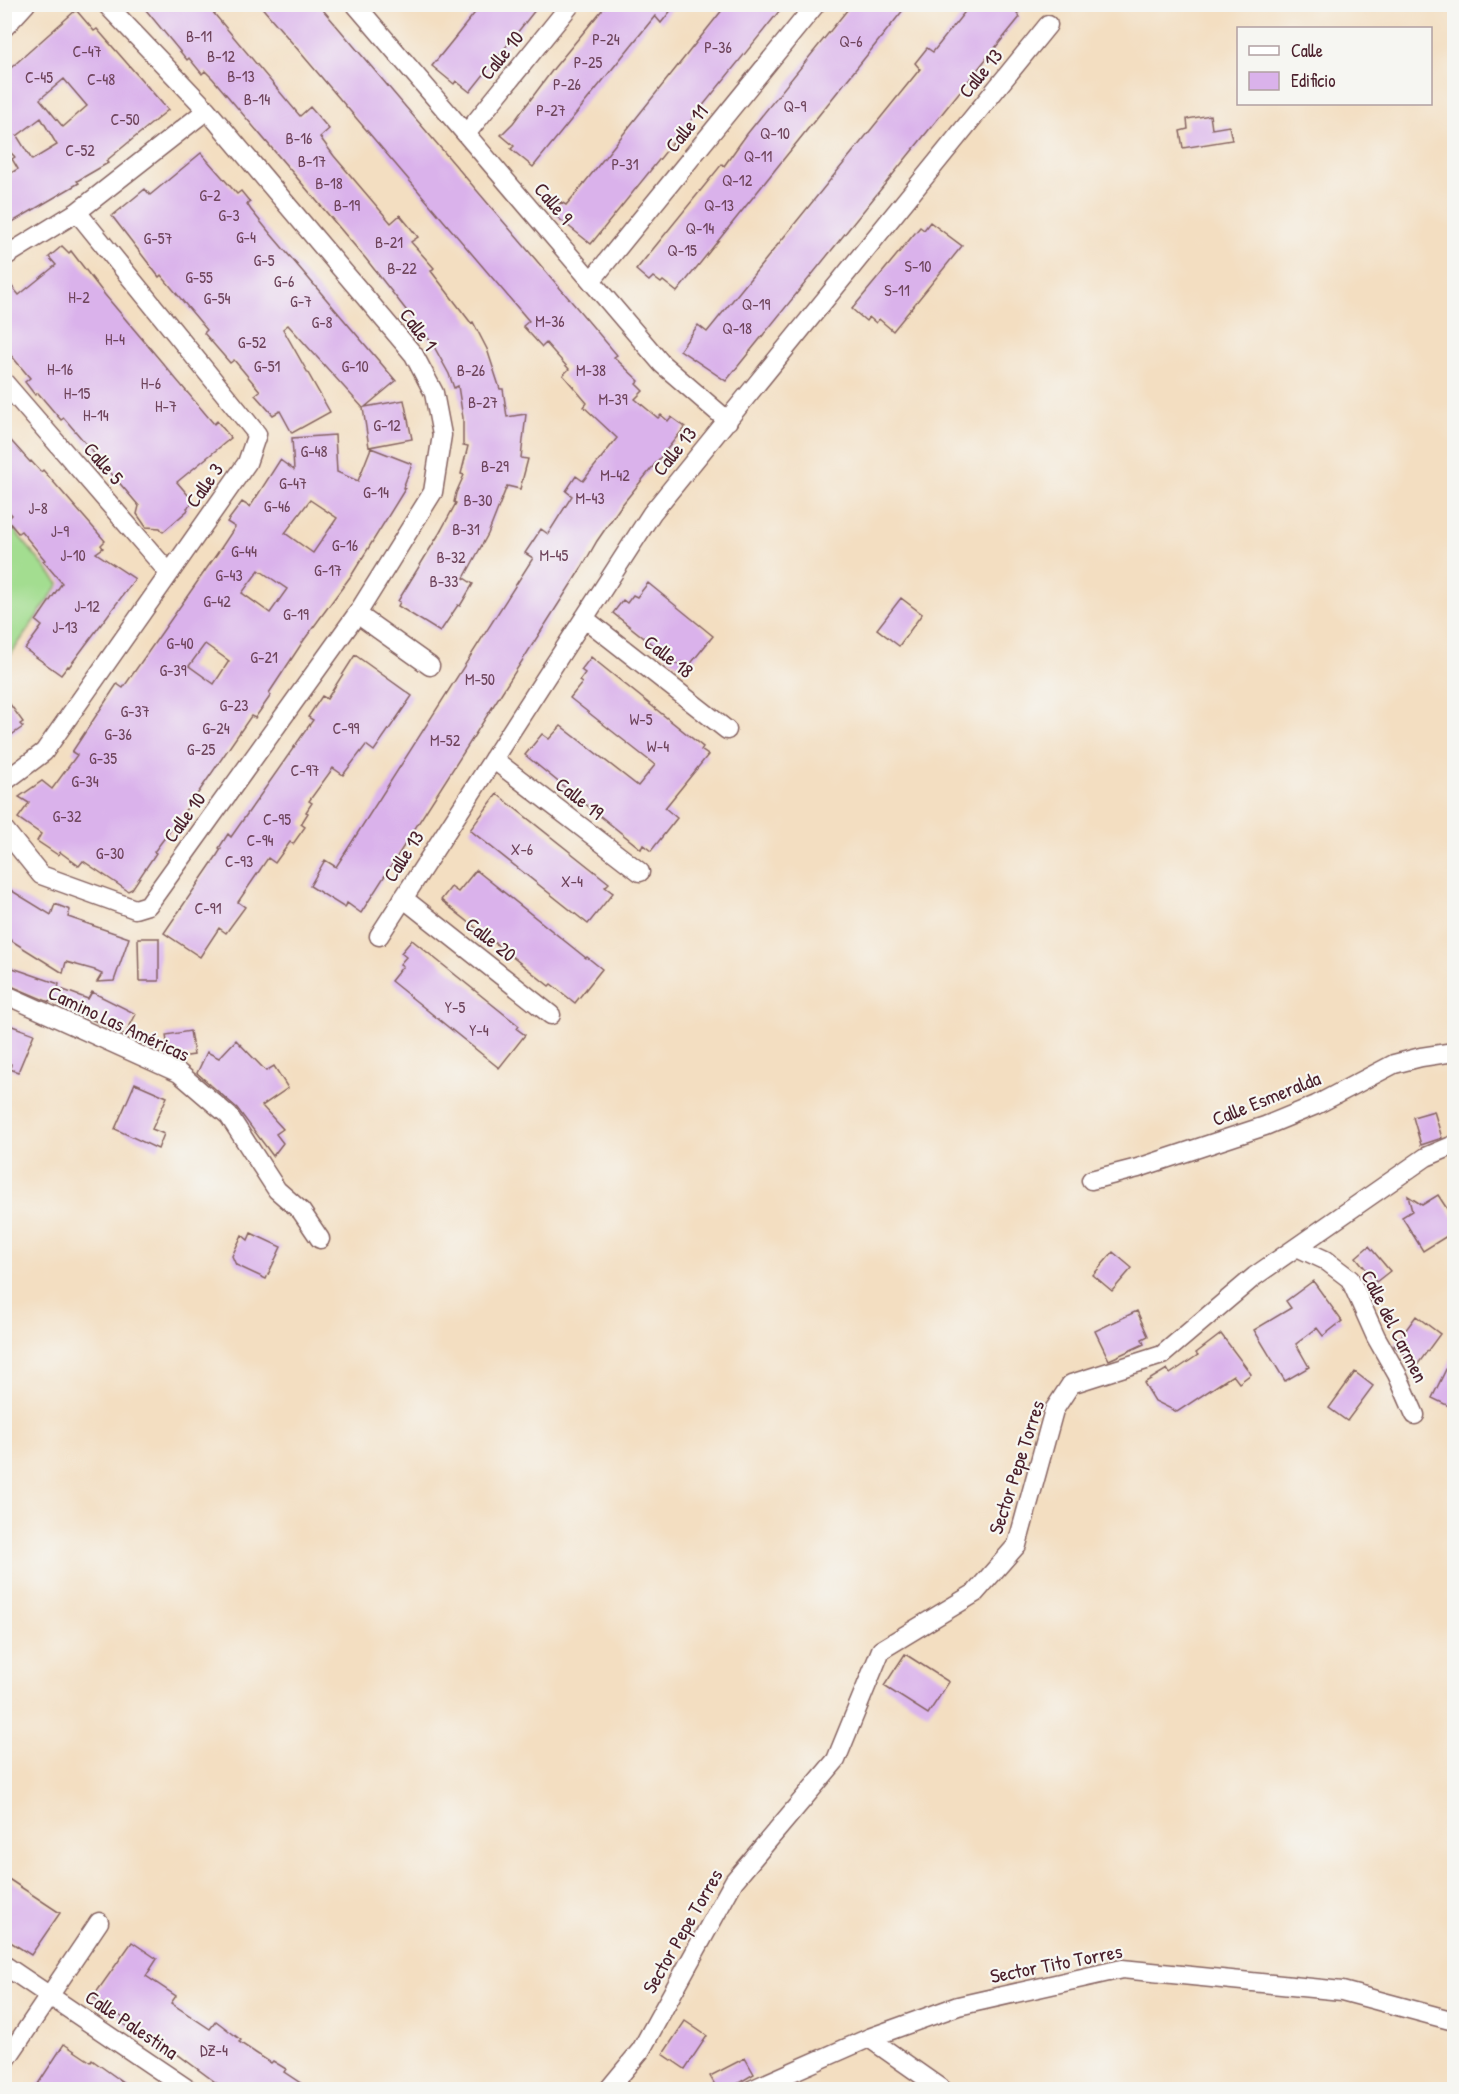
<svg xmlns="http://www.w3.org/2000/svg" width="1459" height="2094" font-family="'Patrick Hand',sans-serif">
<rect width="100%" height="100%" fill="#f6f6f2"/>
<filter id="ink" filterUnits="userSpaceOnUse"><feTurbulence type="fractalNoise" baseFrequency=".0167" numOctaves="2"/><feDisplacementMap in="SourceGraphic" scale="12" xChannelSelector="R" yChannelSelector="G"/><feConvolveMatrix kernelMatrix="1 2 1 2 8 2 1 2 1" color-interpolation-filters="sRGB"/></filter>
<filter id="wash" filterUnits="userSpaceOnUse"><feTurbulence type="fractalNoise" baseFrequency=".008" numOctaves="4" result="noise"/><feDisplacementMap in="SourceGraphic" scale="24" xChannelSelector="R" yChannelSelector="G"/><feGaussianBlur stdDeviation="1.35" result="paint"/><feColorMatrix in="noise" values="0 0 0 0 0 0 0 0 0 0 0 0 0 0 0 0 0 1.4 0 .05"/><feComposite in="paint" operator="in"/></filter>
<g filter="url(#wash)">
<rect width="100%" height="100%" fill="#f3dec1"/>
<path fill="#a3dd90" stroke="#767e5e" stroke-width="1.5" d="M5,519L59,584L5,663Z"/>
<g id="blocks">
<path fill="#dab2eb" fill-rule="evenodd" d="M141,4H206L300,116L310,107L329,129L320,137L334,156L391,223L400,215L418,237L411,242L434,268L431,271L471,323L473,322L487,349L500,389H503L507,417L526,414L521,458L528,459L520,489L507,486L488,534L464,578L473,584L460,606L458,605L440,632L398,606L400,602L398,601L439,534L456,503L454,502L456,493L464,475L461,474L468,446L463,445V418L458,386L454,388L449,374L432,343L366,259L213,79L205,71L202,74L189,58L187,60Z
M259,4H318L617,355L614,357L639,381L636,384L643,391L635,399L658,418L661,415L668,421L671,417L685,427L621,506L597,541L582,567L361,913L347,903L345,908L310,886L325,860L336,867L533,558L525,553L541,529L548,534L572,496L566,491L576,476L583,481L617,438L584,407L587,403L563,375L569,369L546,343L542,347L523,326L529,321Z
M482,4H540L470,92L456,81L454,84L432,66Z
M607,4H676L661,23L655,16L533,167L511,149L514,146L501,135L513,123L554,68Z
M727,4H785L591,244L552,213L561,202L566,205L578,191Z
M852,4H908L677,292L663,281L661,283L653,277L649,281L636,270L722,164L724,166L747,134Z
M971,4H1025L1017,14L1020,17L726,381L680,350L698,325L707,332L920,69L915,63L927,48L933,52Z
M76,10L94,31L97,29L168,110L106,161L108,163L77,181L79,183L4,227V177L18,169L12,159L15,157L4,146V74ZM64,79L87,106L63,127L40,99ZM41,118L57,145L32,160L17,136Z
M1210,115L1212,129L1229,126L1232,140L1183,148L1180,131L1188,129L1187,119Z
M201,153L237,194L241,191L250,202L247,204L251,210L269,232L396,381L365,407L404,400L412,439L369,447L363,408L288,325L283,329L330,412L292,433L280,411L273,415L255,395L260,391L234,360L230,363L204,333L207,330L161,275L159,277L112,216L145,189L150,195Z
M930,222L962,246L893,331L879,319L876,323L869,317L866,321L852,309L920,227L924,230Z
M62,246L69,253L71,251L105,295L214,424L217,421L231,438L177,482L194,502L187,508L188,510L163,532L160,528L146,527L137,514L139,506L64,418L61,420L38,393L35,395L25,382L30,378L4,347V277L19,295L56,265L49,257Z
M4,433L30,462L31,461L41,472L43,470L105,541L101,545L103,548L96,553L135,579L69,667L68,666L61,675L25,649L42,626L36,621L62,583L43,561L45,560L21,531L18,533L7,520L12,515L4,506Z
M335,435L337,472L358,481L371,448L412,464L403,488L405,489L353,573L304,640L269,693L271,695L255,718L251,716L196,796L154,852L156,853L132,889L128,891L83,861L79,866L60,852L58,855L37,841L41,834L18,818L29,803L19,797L42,781L52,789L77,755L72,752L117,684L123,688L221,548L235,527L227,522L242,502L250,507L280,460L294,470L292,438ZM310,500L337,518L313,553L285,533ZM259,570L287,589L270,613L242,593ZM205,644L229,661L214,684L189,666Z
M648,583L713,636L688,667L681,662L678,665L613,613L623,600L627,603L633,595L637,597Z
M901,598L922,614L899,646L877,629Z
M355,655L412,696L374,751L366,745L343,775L333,768L309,801L312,803L306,812L308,813L301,824L305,827L293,844L290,842L275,863L268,858L238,902L245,907L226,933L219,928L200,957L164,933L216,857L221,849L219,848L228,834L231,837L313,720L308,717L322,696L327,699Z
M591,657L703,747L701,750L708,755L665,808L677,818L651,851L643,845L641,849L525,755L542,734L549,739L561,726L638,786L655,765L570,698L582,683L579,681L585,673L581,670Z
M4,696L23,722L20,724L23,727L4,740Z
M497,794L609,883L605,887L613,893L588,924L470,830Z
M476,870L586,958L587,957L602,969L575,1003L551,984L549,986L441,900L451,887L458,892Z
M4,886L51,915L55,904L70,910L68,917L129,938L114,981L97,982L102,974L95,971V970L66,962L63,973L4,936Z
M138,938H159V981H139Z
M412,940L519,1026L517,1029L525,1035L499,1068L391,981L403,966L400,964L406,957L401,953Z
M4,965L59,984L58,988L88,999L92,992L136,1014L125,1035L80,1014L82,1011L51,1001L49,1002L4,983Z
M4,1023L34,1034L18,1072L10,1069L11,1064L4,1062Z
M190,1031L194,1055L173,1058L169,1056L166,1035Z
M236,1040L266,1071L274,1066L288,1088L262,1106L283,1129L276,1134L283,1143L273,1156L237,1108L197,1073L207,1052L219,1058Z
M135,1083L167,1097L152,1129L164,1134L158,1149L115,1129Z
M1434,1111L1442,1138L1421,1145L1413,1117Z
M1438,1195L1455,1221V1231L1423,1251L1402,1217L1412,1211L1408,1196L1422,1205Z
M251,1233L281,1247L266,1279L236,1265L232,1256L242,1235L248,1240Z
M1369,1246L1390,1271L1376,1282L1356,1257Z
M1113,1252L1132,1268L1112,1291L1093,1275Z
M1313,1281L1342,1321L1323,1336L1317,1328L1296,1344L1309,1367L1285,1381L1254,1330L1291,1308L1286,1301Z
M1137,1311L1148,1336L1142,1339L1144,1344L1109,1360L1095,1331Z
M1416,1316L1440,1334L1418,1364L1394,1346Z
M1221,1334L1251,1374L1239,1383L1233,1375L1177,1412L1155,1401L1144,1383L1167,1369L1170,1374L1198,1355L1196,1353Z
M1455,1351V1409L1432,1398Z
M1355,1372L1373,1386L1347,1421L1329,1408Z
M905,1654L949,1682L928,1714L884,1686Z
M4,1876L60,1913L31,1955L4,1938Z
M132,1942L157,1959L146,1976L176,1996L171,2003L210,2029L216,2021L241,2040L239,2042L271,2063L273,2061L286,2069L284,2072L311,2090H226L173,2051L172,2053L148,2038L147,2040L120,2022L123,2018L93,1997Z
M685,2021L707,2036L685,2069L663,2054Z
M64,2044L91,2062L92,2060L134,2090H34Z
M745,2058L754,2074L727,2090H718L710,2076Z"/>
</g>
</g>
<g filter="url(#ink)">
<use href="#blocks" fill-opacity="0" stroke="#856260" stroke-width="1.5"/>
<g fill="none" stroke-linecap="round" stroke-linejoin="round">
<defs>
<path id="street" d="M355,4L662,364L728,421
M4,28L26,4
M466,134L571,4
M4,257L77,212L207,110
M591,281L816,4
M4,382L169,573
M357,614L430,666
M584,618L727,730
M493,759L640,872
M4,782L44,752L247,463L257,434L77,212
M4,829L41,875L135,909L148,905L357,614L433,492L442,435L434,393L414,355L207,110L106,4
M403,898L551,1015
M379,936L652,513L1048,25
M4,994L179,1073L229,1116L277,1190L301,1211L320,1239
M1091,1180L1138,1168L1265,1126L1316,1105L1394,1064L1421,1057L1454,1052
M1297,1247L1325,1260L1350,1279L1376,1337L1397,1374L1415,1415
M4,1965L189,2090
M869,2038L943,2090
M4,2063L99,1922
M608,2090L641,2050L734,1881L836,1760L881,1650L975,1593L1017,1545L1054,1410L1071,1384L1162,1355L1255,1276L1426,1157L1454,1145
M751,2090L869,2038L958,2006L1122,1969L1342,1991L1454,2021"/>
</defs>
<use href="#street" stroke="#856260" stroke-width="21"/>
<use href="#street" stroke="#fff" stroke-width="18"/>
</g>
</g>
<g text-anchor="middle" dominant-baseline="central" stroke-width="4.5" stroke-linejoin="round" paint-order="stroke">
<g font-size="16" fill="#6e445b">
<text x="199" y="36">B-11</text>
<text x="606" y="39">P-24</text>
<text x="851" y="41">Q-6</text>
<text x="718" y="47">P-36</text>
<text x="87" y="51">C-47</text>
<text x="221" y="56">B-12</text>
<text x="588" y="62">P-25</text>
<text x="241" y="76">B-13</text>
<text x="39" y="77">C-45</text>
<text x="101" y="79">C-48</text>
<text x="567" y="84">P-26</text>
<text x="257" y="99">B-14</text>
<text x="795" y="106">Q-9</text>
<text x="551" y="110">P-27</text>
<text x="125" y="119">C-50</text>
<text x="775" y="133">Q-10</text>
<text x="299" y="138">B-16</text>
<text x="80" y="150">C-52</text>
<text x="758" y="156">Q-11</text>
<text x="312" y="161">B-17</text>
<text x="625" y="164">P-31</text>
<text x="737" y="180">Q-12</text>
<text x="329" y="183">B-18</text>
<text x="210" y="195">G-2</text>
<text x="347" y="205">B-19</text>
<text x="719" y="205">Q-13</text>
<text x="229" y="215">G-3</text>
<text x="700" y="228">Q-14</text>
<text x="246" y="237">G-4</text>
<text x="158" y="238">G-57</text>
<text x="389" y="242">B-21</text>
<text x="682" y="250">Q-15</text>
<text x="264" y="260">G-5</text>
<text x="918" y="266">S-10</text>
<text x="402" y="268">B-22</text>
<text x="199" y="277">G-55</text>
<text x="284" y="281">G-6</text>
<text x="897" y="290">S-11</text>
<text x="79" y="297">H-2</text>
<text x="217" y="298">G-54</text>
<text x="301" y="301">G-7</text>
<text x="756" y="304">Q-19</text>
<text x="550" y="321">M-36</text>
<text x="322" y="322">G-8</text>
<text x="737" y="328">Q-18</text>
<text x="115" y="339">H-4</text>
<text x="252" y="342">G-52</text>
<text x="267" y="366">G-51</text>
<text x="355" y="366">G-10</text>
<text x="60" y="369">H-16</text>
<text x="471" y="370">B-26</text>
<text x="591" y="370">M-38</text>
<text x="151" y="383">H-6</text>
<text x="77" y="393">H-15</text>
<text x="613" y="399">M-39</text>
<text x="483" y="402">B-27</text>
<text x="166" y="406">H-7</text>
<text x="96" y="415">H-14</text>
<text x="387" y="425">G-12</text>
<text x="314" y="451">G-48</text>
<text x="495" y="466">B-29</text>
<text x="615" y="475">M-42</text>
<text x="293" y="483">G-47</text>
<text x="376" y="492">G-14</text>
<text x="590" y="498">M-43</text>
<text x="478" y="500">B-30</text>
<text x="277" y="506">G-46</text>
<text x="38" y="508">J-8</text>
<text x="466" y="529">B-31</text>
<text x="60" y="531">J-9</text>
<text x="345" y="545">G-16</text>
<text x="244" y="551">G-44</text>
<text x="73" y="555">J-10</text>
<text x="554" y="555">M-45</text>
<text x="451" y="557">B-32</text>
<text x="328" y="570">G-17</text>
<text x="229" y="575">G-43</text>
<text x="444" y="581">B-33</text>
<text x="217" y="601">G-42</text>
<text x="87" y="606">J-12</text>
<text x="296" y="614">G-19</text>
<text x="65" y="627">J-13</text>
<text x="180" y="643">G-40</text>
<text x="264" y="657">G-21</text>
<text x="173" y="670">G-39</text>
<text x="480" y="679">M-50</text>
<text x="234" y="705">G-23</text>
<text x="135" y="711">G-37</text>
<text x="641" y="719">W-5</text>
<text x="216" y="728">G-24</text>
<text x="346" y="728">C-99</text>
<text x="118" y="734">G-36</text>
<text x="445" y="740">M-52</text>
<text x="658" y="746">W-4</text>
<text x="201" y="749">G-25</text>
<text x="103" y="758">G-35</text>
<text x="305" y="770">C-97</text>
<text x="85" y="781">G-34</text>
<text x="67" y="816">G-32</text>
<text x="277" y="819">C-95</text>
<text x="260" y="840">C-94</text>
<text x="522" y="849">X-6</text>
<text x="110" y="853">G-30</text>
<text x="239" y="861">C-93</text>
<text x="572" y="881">X-4</text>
<text x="208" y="908">C-91</text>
<text x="455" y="1007">Y-5</text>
<text x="479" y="1030">Y-4</text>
<text x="214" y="2050">DZ-4</text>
</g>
<g font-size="20" fill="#4a1f2b" stroke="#f6f6f2">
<text transform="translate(501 55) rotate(-51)">Calle 10</text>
<text transform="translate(980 73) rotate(-51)">Calle 13</text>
<text transform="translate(686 128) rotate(-51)">Calle 11</text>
<text transform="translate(554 203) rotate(50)">Calle 9</text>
<text transform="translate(419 329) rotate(53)">Calle 1</text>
<text transform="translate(674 451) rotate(-51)">Calle 13</text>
<text transform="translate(104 463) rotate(49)">Calle 5</text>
<text transform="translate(204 485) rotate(-55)">Calle 3</text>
<text transform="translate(669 656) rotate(38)">Calle 18</text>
<text transform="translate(580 798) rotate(38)">Calle 19</text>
<text transform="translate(184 817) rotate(-54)">Calle 10</text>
<text transform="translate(403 856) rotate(-57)">Calle 13</text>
<text transform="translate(491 939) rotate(38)">Calle 20</text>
<text transform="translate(119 1023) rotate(25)">Camino Las Américas</text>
<text transform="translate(1266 1098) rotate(-22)">Calle Esmeralda</text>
<text transform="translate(1395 1326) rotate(63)">Calle del Carmen</text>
<text transform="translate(1016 1467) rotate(-72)">Sector Pepe Torres</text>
<text transform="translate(682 1931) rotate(-60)">Sector Pepe Torres</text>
<text transform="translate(1056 1963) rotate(-11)">Sector Tito Torres</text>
<text transform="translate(132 2024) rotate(34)">Calle Palestina</text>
</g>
</g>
<rect width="1459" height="2094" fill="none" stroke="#f6f6f2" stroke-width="24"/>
<rect x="1237" y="27" width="195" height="78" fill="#f6f6f2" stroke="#b1a0a2" stroke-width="1.5"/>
<rect x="1249" y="46" width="30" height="9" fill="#ffffff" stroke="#b1a0a2" stroke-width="1.5"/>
<text x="1291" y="57" font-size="18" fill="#4a1f2b">Calle</text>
<rect x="1249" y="72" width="30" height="18" fill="#dab2eb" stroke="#b1a0a2" stroke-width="1.5"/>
<text x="1291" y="87" font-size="18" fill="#4a1f2b">Edificio</text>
</svg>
